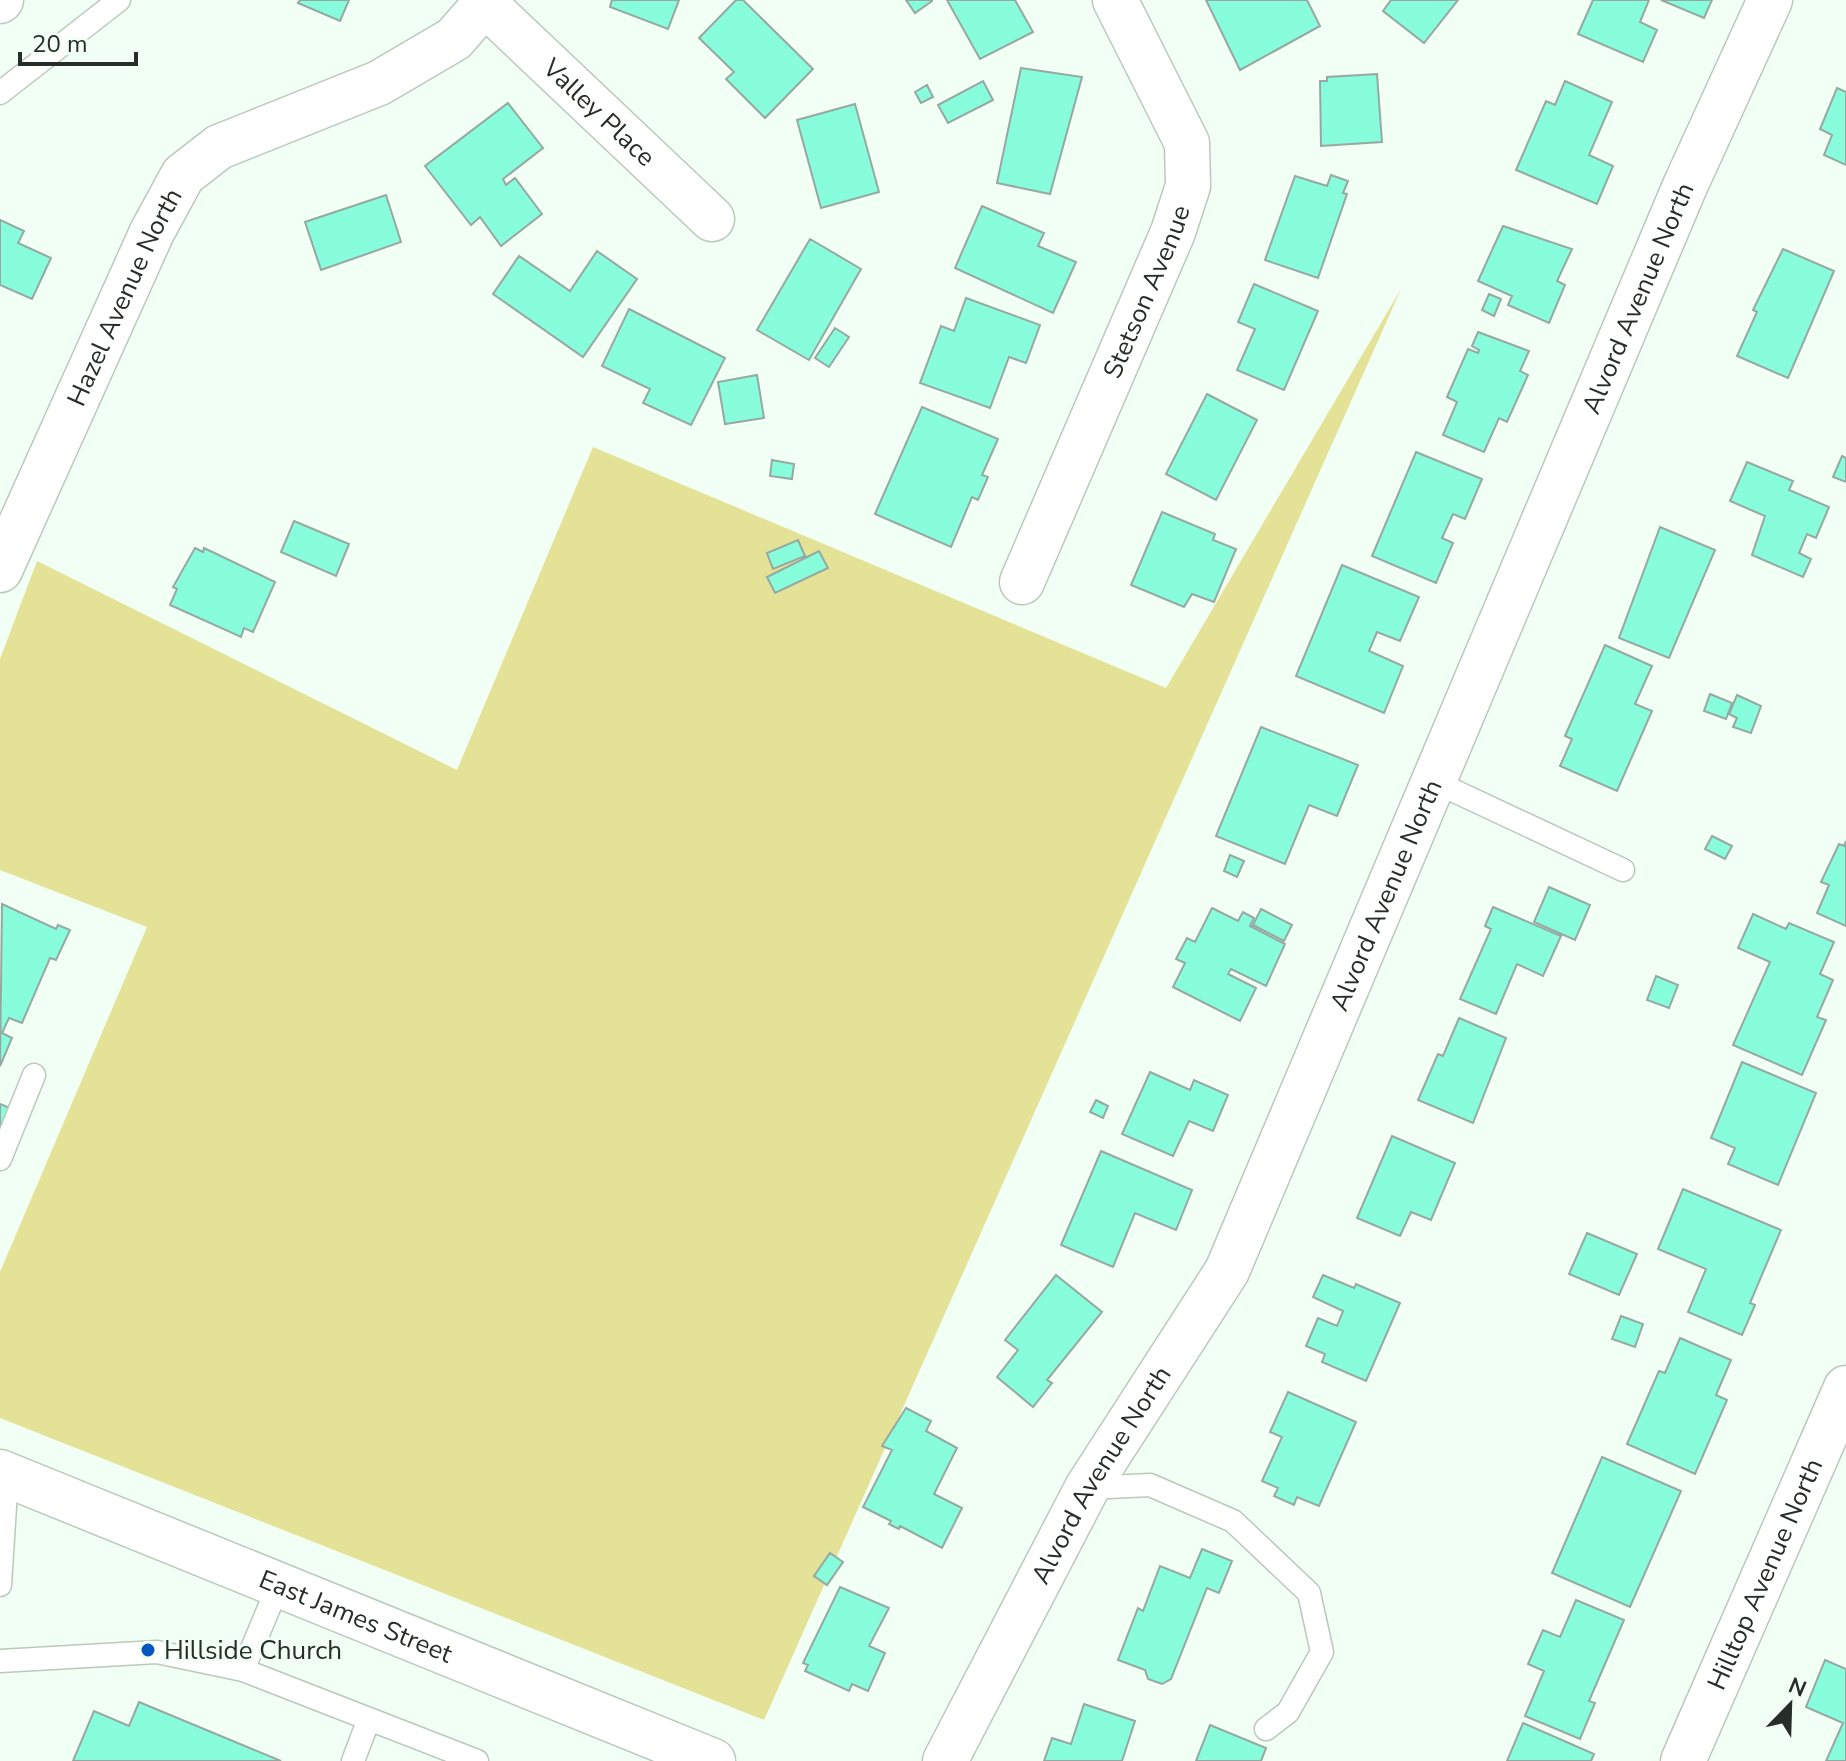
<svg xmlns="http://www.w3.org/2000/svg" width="1846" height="1761" font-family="'Nunito Sans',sans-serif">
<rect width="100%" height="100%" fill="#f2fff4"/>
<path fill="#e3e296" d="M1401,289L764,1720L0,1418V1272L147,927L0,870V659L37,561L457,770L593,447L1166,688Z"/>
<path fill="#87fddb" stroke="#95a9a2" stroke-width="2" d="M300,0H349L340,21L298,3Z
M612,0H679L668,29L610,7Z
M736,0H743L813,69L765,118L726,79L734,72L699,38Z
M906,0H932V1L915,13Z
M947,0H1015L1033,32L980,59Z
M1206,0H1307L1320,26L1240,70Z
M1391,0H1458L1424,43L1383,11Z
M1593,0H1649L1640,22L1657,30L1643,62L1578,34Z
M1661,0H1712L1704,18Z
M1021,68L1082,77L1050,194L997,183Z
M1377,74L1382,142L1321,146L1320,81H1327V77Z
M983,81L993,100L948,123L938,105Z
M1565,81L1612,102L1589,155L1613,166L1597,204L1516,170L1546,101L1555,105Z
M927,85L933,97L921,103L915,92Z
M1837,88L1846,92V165L1824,155L1832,135L1820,129Z
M508,103L543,148L503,179L506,185L515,178L542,214L501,246L480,217L471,225L425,166Z
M855,104L879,192L821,208L797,120Z
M1331,175L1348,181L1343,193L1347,194L1318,278L1265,260L1295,176L1327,186Z
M386,195L401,242L321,270L305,222Z
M982,206L1044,233L1038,246L1076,262L1053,313L955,268Z
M0,220L24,231L18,243L51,258L32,299L0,285Z
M1503,226L1572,249L1557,281L1565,285L1549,323L1508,305L1512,296L1478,281Z
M810,239L861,269L809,360L757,330Z
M1783,249L1834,271L1788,378L1737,356L1757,312L1753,310Z
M597,251L637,279L583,357L493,294L519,256L570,291Z
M1254,284L1318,311L1284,390L1237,370L1255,329L1238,322Z
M1489,294L1501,299L1494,316L1482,310Z
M966,298L1040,325L1026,363L1009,357L990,408L920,383L941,326L954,331Z
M629,309L725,358L691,425L643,403L650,389L602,366Z
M835,328L849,337L829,367L815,358Z
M1478,332L1529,351L1520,371L1528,375L1507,422L1499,418L1484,452L1443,435L1457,402L1447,397L1468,349L1478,353L1479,350L1472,346Z
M757,375L764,418L725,424L718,382Z
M1207,394L1257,420L1216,500L1166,474Z
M922,407L998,439L982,475L988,477L978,500L972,497L951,547L875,514Z
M1416,452L1482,479L1465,519L1453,514L1442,538L1453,543L1436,583L1372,556Z
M1842,456L1846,458V482L1833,477Z
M772,460L794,464L792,479L770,476Z
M1747,462L1793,481L1789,490L1829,507L1816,538L1807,534L1799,553L1811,559L1803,577L1752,555L1765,516L1730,501Z
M1162,512L1215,534L1213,540L1236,549L1214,602L1192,594L1184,607L1131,585Z
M294,521L349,544L336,576L281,552Z
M1660,527L1715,550L1669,658L1619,638Z
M798,540L805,556L773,569L767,553Z
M195,548L203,552L204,548L275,582L253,632L244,628L241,637L170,605L177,589L173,587Z
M819,551L828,568L775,593L767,577Z
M1342,565L1419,597L1400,641L1377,632L1369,651L1403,666L1384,713L1296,676Z
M1605,645L1652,666L1635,704L1652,711L1617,791L1560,766L1572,739L1565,736Z
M1710,694L1732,703L1726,719L1704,711Z
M1737,695L1761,706L1751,733L1733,727L1737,718L1729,714Z
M1261,727L1358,765L1337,816L1309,805L1285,864L1216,836Z
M1712,836L1732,846L1725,859L1705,849Z
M1846,841V926L1817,913L1829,885L1821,882L1839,844L1844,846Z
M1230,855L1244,861L1237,877L1224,871Z
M1549,887L1590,905L1575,940L1534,922Z
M2,904L56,929L58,925L70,930L56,960L50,958L22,1023L9,1018L2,1033L12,1038L0,1066Z
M1493,907L1561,936L1543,976L1517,964L1496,1014L1460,999L1491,929L1485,926Z
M1212,908L1238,921L1243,912L1254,918L1250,926L1285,944L1266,986L1231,969L1228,974L1256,988L1240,1021L1173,987L1185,963L1176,959L1187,938L1195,942Z
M1261,909L1292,925L1284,941L1253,925Z
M1753,914L1786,929L1789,923L1834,942L1820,974L1833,980L1817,1017L1826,1020L1802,1075L1733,1045L1770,962L1738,948Z
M1656,976L1678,985L1669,1008L1647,1000Z
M1459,1018L1506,1038L1473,1123L1418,1100L1438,1054L1443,1056Z
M1742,1062L1816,1093L1778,1185L1728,1164L1735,1148L1711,1138Z
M1150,1072L1190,1090L1194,1080L1228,1095L1213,1131L1189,1121L1173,1156L1122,1134Z
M1096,1100L1108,1106L1103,1118L1090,1112Z
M0,1104L10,1108L0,1132Z
M1392,1136L1455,1163L1431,1220L1411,1212L1400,1236L1357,1218Z
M1101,1151L1192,1190L1176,1230L1135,1213L1113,1267L1061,1245Z
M1683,1189L1781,1230L1750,1303L1755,1305L1742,1335L1688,1312L1706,1269L1658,1249Z
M1587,1233L1637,1254L1619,1295L1569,1274Z
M1056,1275L1102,1312L1047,1380L1052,1383L1033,1407L997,1377L1018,1350L1005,1340Z
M1323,1275L1354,1288L1356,1284L1400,1303L1366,1381L1322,1362L1325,1354L1306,1346L1318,1318L1337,1326L1343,1311L1313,1297Z
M1621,1316L1643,1324L1635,1347L1612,1339Z
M1680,1338L1731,1360L1716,1395L1727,1400L1695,1474L1627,1444L1659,1371L1665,1373Z
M1288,1392L1356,1422L1319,1506L1297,1497L1294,1505L1274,1496L1278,1488L1262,1481L1282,1437L1270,1432Z
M906,1408L931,1421L926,1431L957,1448L934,1494L962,1508L942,1548L900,1526L899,1529L889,1524L891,1521L863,1507L892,1450L882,1446Z
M1602,1457L1681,1491L1630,1607L1552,1573Z
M1202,1549L1232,1561L1219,1593L1207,1588L1171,1679L1162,1684L1148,1679L1145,1670L1118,1660L1138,1608L1143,1611L1160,1566L1190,1578Z
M830,1553L843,1562L827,1585L814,1576Z
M840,1587L889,1608L869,1646L885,1653L868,1691L852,1684L849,1691L805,1671L808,1665L803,1663Z
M1576,1600L1624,1620L1589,1701L1595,1703L1580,1739L1525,1716L1544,1671L1528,1664L1543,1630L1560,1637Z
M1825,1660L1846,1669V1761H1826L1843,1723L1806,1707Z
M139,1702L281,1761H73L94,1711L129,1726Z
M1084,1704L1135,1721L1122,1761H1044L1052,1738L1071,1744Z
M1523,1723L1594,1754L1591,1761H1507Z
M1210,1725L1266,1748L1261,1761H1196Z"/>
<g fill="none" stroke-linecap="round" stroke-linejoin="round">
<defs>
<path id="lane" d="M0,93L119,0
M1433,781L1623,870
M0,1159L34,1075
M1087,1488L1150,1485L1233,1521L1309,1593L1322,1652L1288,1712L1266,1729
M0,1585L7,1475
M0,1661L157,1652L243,1670L477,1761
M243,1670L279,1584
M353,1761L369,1719"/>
<g id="street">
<path d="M0,1L1,0"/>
<path id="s1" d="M486,5L712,219"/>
<path id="s2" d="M0,570L152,232L183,175L219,147L379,83L454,39L488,0"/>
<path id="s3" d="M1022,582L1173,232L1188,186L1187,143L1115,0"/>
<path id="s4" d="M945,1761L1087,1488L1227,1271L1685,186L1770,0"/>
<path id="s5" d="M1683,1761L1846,1388"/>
</g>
<g id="secondary">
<path id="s6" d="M0,1472L713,1761"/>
</g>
</defs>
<use href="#lane" stroke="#bac9bc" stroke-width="25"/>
<use href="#street" stroke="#bac9bc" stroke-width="47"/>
<use href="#secondary" stroke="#bac9bc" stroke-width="47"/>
<use href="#lane" stroke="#fff" stroke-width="22"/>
<use href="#street" stroke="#fff" stroke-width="44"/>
<use href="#secondary" stroke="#fff" stroke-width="44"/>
</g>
<circle fill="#0656c0" stroke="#f2fff4" stroke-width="3" cx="148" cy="1650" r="8"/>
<g text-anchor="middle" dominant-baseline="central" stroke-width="6" stroke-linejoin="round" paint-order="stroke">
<g font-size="26" fill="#272d28" stroke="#f2fff4">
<text stroke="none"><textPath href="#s1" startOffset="156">Valley Place</textPath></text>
<text stroke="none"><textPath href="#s3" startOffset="316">Stetson Avenue</textPath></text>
<text stroke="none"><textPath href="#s2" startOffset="300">Hazel Avenue North</textPath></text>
<text stroke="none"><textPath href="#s4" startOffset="1622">Alvord Avenue North</textPath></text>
<text stroke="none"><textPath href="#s4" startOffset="974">Alvord Avenue North</textPath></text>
<text stroke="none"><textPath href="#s4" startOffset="326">Alvord Avenue North</textPath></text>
<text stroke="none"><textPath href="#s5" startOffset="204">Hilltop Avenue North</textPath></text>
<text stroke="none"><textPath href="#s6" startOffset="384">East James Street</textPath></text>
</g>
<g font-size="26" fill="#272d28" stroke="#f2fff4" text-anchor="start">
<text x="164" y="1650">Hillside Church</text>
</g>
</g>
<g transform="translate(1790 1705) rotate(23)" stroke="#f2fff4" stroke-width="6" paint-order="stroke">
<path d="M0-6L14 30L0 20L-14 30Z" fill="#272d28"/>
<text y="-12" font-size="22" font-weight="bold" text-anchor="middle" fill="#272d28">N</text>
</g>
<path d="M20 52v12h116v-12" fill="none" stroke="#272d28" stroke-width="4"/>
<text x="32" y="52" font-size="24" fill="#272d28" stroke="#f2fff4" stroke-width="6" paint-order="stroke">20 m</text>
</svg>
